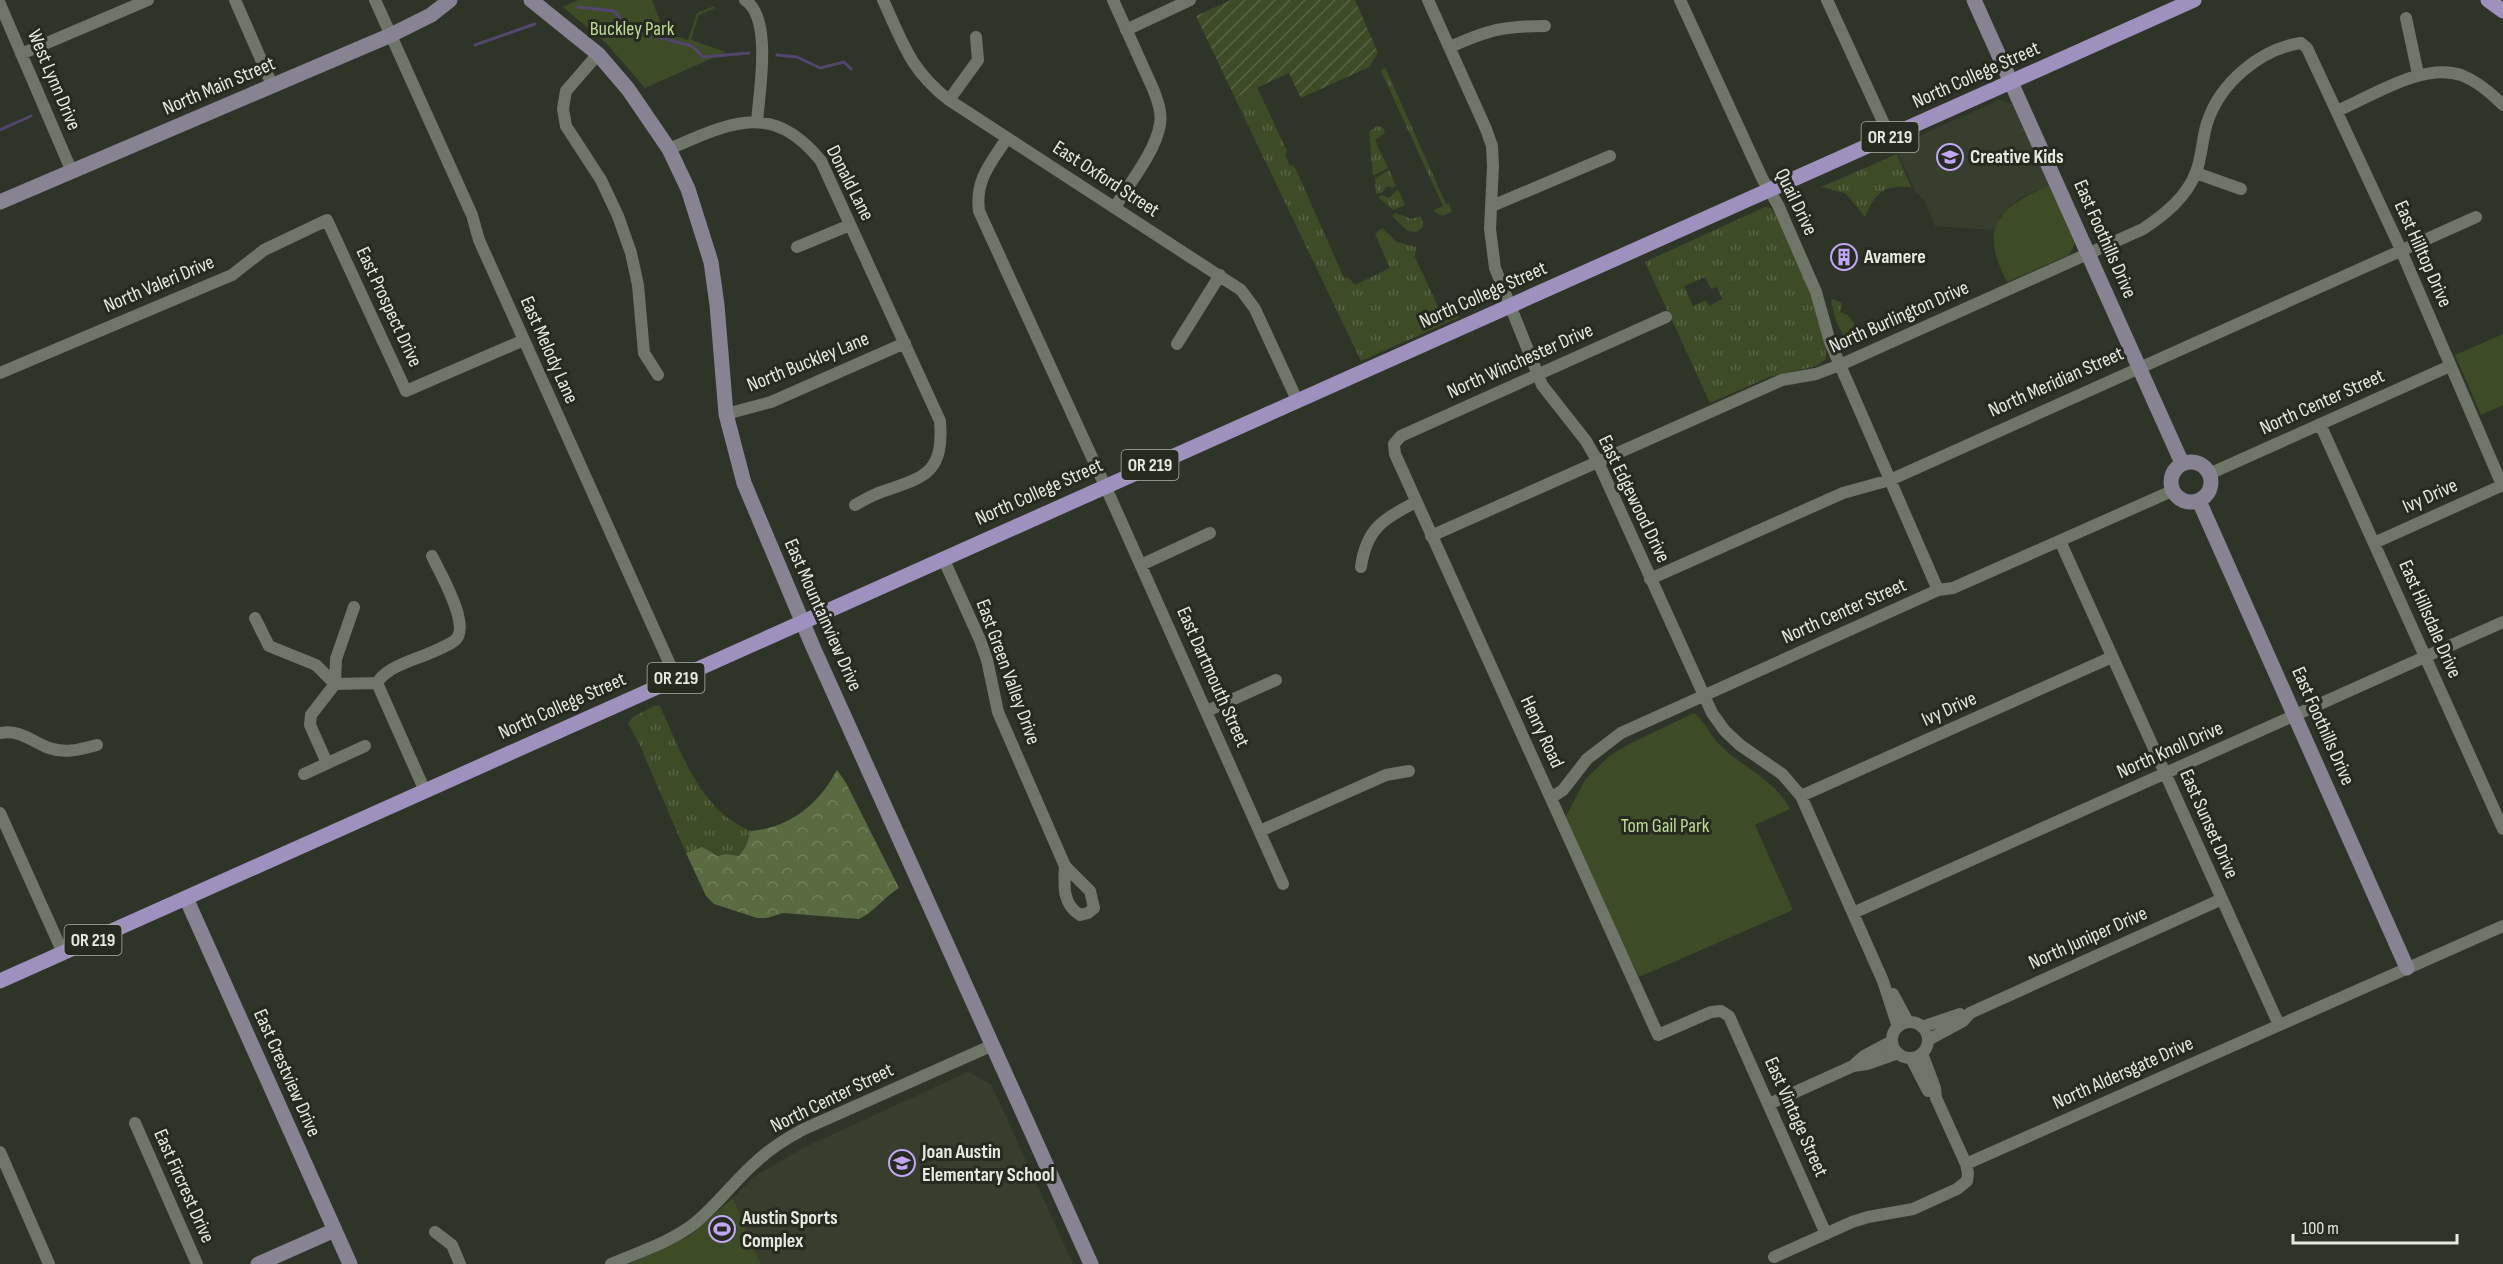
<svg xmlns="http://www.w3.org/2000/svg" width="2503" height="1264" font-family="'Sofia Sans Condensed',sans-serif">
<defs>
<pattern id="grass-tufts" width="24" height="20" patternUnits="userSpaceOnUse" patternTransform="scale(1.5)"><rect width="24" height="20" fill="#3d4b27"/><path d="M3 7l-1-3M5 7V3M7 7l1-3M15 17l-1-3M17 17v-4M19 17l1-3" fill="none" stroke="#596546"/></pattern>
<pattern id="forest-crowns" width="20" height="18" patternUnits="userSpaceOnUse" patternTransform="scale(1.5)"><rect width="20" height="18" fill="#5a6b42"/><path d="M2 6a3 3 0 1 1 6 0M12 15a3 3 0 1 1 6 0" fill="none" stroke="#72805d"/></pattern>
<pattern id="garden-furrows" width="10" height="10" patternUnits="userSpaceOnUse" patternTransform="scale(1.5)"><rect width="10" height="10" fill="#3d4b27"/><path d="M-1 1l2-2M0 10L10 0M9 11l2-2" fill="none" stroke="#596546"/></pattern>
</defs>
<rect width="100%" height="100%" fill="#2f3429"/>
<path fill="#383e2e" d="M1999,100L2012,104L2049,185L2020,198L2000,216L1994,230L1935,226L1924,200L1916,192L1895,147Z
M968,1072L991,1084L1073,1264H761L733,1198L752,1178L803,1148Z"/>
<path fill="url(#grass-tufts)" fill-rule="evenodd" d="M1385,67L1446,204H1449L1452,212L1442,216L1435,212L1434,210L1443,206L1381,71Z
M1257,87L1287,151L1285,154L1290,166L1293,165L1297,172L1344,278L1348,277L1355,285L1390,268L1375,234L1382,228L1397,242L1416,247L1415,257L1439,309L1460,317L1361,361L1235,98Z
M1377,126L1383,128L1385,133L1375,140L1388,168L1373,176L1369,132Z
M1897,154L1911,187C1883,185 1876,192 1865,217L1845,193L1821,187Z
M1389,170L1396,186L1393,188L1387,186L1382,193L1376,194L1375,178Z
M1398,189L1405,205L1393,210L1378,197L1382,195L1389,198Z
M1765,207L1771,208C1788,229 1828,333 1826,359L1816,366L1769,377L1710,403L1645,262ZM1705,277L1711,289L1717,287L1722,299L1709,306L1706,300L1693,306L1684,286Z
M1395,213L1412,219L1420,216L1423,221V227L1417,232L1408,231L1392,216Z
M1833,299L1842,303L1840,312L1848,315L1857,328L1875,327L1878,324L1920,307L1923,314L1849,346L1836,321L1831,301Z
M654,706H660C681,752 700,811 751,831L746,846L739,856L726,854L718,856C708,848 699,849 686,853L638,741L628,723L633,717Z"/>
<path fill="url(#forest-crowns)" d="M837,770L846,783L899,888C884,897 874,912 859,919L783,913L767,918H757L714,904L706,896L686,853L702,847L718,856L726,854L739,856L746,846L751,831C791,827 818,805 837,770Z"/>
<path fill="#3d4b27" d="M578,0H652L664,32L688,40L697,13L714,6L715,8L699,15L691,40L726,52L645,88L607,44L563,7Z
M2049,185L2075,244L2069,255L2007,282C1978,226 1998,209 2049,185Z
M2503,334V405L2481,415L2455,355Z
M1694,713C1704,720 1709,733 1717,742C1740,767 1774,778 1790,809L1755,825L1793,910L1639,977L1564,820L1585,780L1608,757L1631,743Z
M733,1198L761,1264H629L689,1236Z"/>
<path fill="url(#garden-furrows)" d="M1231,0H1355L1378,53L1369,67L1301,98L1289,73L1235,98L1196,16Z"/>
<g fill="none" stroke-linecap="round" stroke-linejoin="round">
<path stroke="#52466c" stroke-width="3" d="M578,7L614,11L631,30L692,46L703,57L749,53
M475,45L535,24
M777,55L797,57L820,68L844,62L851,69
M0,130L31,116"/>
<path stroke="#707569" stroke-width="12" d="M235,0L273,87
M375,0L472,215L479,240L676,678
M745,0C773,18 759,93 757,122
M883,0C903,43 910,70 949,100L1241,290L1255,309L1297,400
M1113,0L1154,91C1158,102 1162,113 1160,124C1156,151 1129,184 1115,207
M1428,0L1486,129L1492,146L1493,166L1490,229L1495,268L1542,385L1586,441L1598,462L1712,713L1725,731L1740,745L1782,774L1801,796L1883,981L1898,1027
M1680,0L1762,178L1778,205L1816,292L1830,342L1938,590
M1827,0L1890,137
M0,4L72,172
M2406,18L2418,74
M1126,30L1190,0
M1450,47C1488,30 1503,26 1545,26
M21,54L148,0
M598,54L566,91L563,109L566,126L601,180L618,216L631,253L638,285L644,353L658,375
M949,100L978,60L976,37
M2337,111C2372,96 2423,62 2461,75C2477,81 2491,93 2503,105
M1007,138C991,163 975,179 979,211L1112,501L1283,884
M669,149C730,123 772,100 821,161L940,421C944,472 926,477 884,491C874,494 864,500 855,505
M2196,173L2241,189
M1492,206L1610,156
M797,247L850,225
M1666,317L1401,436L1394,444L1395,454L1658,1035L1711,1012L1721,1011L1729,1016L1826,1234
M1177,344L1220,275
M0,373L232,275L264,250L327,220L406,391L524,340
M726,414L771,402L905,343
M2320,424L2503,829
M2209,474L2450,366
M1431,536L1782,380L1816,374L1840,365L2143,229C2164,215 2187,197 2196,172C2202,157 2202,139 2207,123C2220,83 2260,49 2301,43L2307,48L2397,241L2502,485
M2060,541L2279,1025
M2374,543L2503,485
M943,558L980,640L987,660L998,712L1065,866L1090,891L1094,908L1088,913L1080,915C1062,904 1064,885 1065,866
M1141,565L1210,533
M1361,567C1366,529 1384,518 1416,502
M1650,579L1843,493L1890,480L2476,217
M255,618L269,646L316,665L335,684L377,683
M377,683C384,672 395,667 407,662C422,656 441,650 454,641C473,628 440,573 432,556
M377,683L425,791
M1207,711L1276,680
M0,733C21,729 32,742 49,748C66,754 81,749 97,745
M327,763L310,725L311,715L335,684L336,659L354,607
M304,774L365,746
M1801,796L2112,657
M1551,798L1563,790L1587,759L1621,733L1938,590L1953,588L2172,491
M0,813L63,953
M1260,831L1386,775L1409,771
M1853,913L2503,622
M1893,994L1908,1022
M1892 1040a18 18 0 1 1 36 0a18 18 0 1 1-36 0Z
M1922,1027L1960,1014
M1928,1040L1963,1021L1970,1013L2222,899
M1911,1058L1928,1091
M1855,1064L1864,1056L1892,1041
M1769,1104L1853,1066L1867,1064L1898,1053
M135,1123L197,1264
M0,1152L49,1264
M1966,1164L2503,926
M435,1232L452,1245L460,1264
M1774,1257L1852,1222L1868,1217L1913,1209L1957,1189L1967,1181L1968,1173L1966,1164L1936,1098L1935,1088L1922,1053
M611,1264C639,1252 671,1242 695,1223C718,1204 735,1180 757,1161C771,1148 787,1138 804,1129L993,1045"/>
<path stroke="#878393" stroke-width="15" d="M531,0L598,54L628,89L669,149L688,189L711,262L717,305L726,414L744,483L813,647L1091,1264
M1974,0L2182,463
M0,202L391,35L431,15L450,0
M2171 482a20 20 0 1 1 40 0a20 20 0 1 1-40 0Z
M2199,501L2407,968
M186,898L350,1264
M258,1264L335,1230"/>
<path stroke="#9e91bd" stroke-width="15" d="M2488,0L2503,11
M0,981L2194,0"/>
</g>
<defs>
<symbol id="school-ring" viewBox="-11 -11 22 22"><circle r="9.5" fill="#262a1f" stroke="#c0a8f4" stroke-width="1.5"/><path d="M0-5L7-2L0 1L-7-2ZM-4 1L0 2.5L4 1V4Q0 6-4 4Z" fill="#c0a8f4"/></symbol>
<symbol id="building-ring" viewBox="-11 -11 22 22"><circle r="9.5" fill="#262a1f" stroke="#c0a8f4" stroke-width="1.5"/><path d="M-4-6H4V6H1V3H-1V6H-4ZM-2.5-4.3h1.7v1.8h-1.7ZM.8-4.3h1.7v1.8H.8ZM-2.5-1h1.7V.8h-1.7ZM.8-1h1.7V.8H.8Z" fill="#c0a8f4"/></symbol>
<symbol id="stadium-ring" viewBox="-11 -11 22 22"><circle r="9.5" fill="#262a1f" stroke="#c0a8f4" stroke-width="1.5"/><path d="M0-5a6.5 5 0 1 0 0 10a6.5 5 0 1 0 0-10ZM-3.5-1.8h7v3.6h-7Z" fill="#c0a8f4"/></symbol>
</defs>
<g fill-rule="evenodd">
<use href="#school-ring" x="1935" y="142" width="30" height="30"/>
<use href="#building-ring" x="1829" y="242" width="30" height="30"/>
<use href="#school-ring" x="887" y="1148" width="30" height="30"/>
<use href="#stadium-ring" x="707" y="1214" width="30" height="30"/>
</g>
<g text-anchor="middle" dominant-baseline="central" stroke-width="6" stroke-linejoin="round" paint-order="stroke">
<g fill="#262a1f" stroke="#acb0a7" stroke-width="1.5">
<rect x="1861.5" y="122" width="57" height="30" rx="4.5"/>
<rect x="1121.5" y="450" width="57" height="30" rx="4.5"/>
<rect x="647.5" y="663" width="57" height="30" rx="4.5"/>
<rect x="64.5" y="925" width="57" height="30" rx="4.5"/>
</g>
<g font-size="18" font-weight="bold" fill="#e5e9e1">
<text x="1890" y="137">OR 219</text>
<text x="1150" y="465">OR 219</text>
<text x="676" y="678">OR 219</text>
<text x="93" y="940">OR 219</text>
</g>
<g font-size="20" fill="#beda97" stroke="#262a1f">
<text x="632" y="29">Buckley Park</text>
<text x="1665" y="826">Tom Gail Park</text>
</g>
<g font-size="20" fill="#e5e9e1" stroke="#262a1f">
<text transform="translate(1976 75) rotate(-24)">North College Street</text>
<text transform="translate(54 80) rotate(67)">West Lynn Drive</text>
<text transform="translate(219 86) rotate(-23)">North Main Street</text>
<text transform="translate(1106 179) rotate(33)">East Oxford Street</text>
<text transform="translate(850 183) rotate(63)">Donald Lane</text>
<text transform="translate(1796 202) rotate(64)">Quail Drive</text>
<text transform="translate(2105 239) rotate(66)">East Foothills Drive</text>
<text transform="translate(2423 254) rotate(66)">East Hilltop Drive</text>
<text transform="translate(159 284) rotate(-23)">North Valeri Drive</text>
<text transform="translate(1483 295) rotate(-24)">North College Street</text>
<text transform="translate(389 307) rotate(65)">East Prospect Drive</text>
<text transform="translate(1899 317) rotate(-24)">North Burlington Drive</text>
<text transform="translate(549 350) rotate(66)">East Melody Lane</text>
<text transform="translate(1520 361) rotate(-24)">North Winchester Drive</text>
<text transform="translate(808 362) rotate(-22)">North Buckley Lane</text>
<text transform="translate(2056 382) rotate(-24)">North Meridian Street</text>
<text transform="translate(2322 402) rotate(-24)">North Center Street</text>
<text transform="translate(1039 492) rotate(-24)">North College Street</text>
<text transform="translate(2430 496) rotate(-24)">Ivy Drive</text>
<text transform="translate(1634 499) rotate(64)">East Edgewood Drive</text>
<text transform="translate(1844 611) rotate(-24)">North Center Street</text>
<text transform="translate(823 615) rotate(66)">East Mountainview Drive</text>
<text transform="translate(2430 619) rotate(66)">East Hillsdale Drive</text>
<text transform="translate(1008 672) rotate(70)">East Green Valley Drive</text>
<text transform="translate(1213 677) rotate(66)">East Dartmouth Street</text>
<text transform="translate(562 706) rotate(-24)">North College Street</text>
<text transform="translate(1949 709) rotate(-24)">Ivy Drive</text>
<text transform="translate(2323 726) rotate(66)">East Foothills Drive</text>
<text transform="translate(1542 732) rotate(65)">Henry Road</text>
<text transform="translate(2170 750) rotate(-24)">North Knoll Drive</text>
<text transform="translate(2209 824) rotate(66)">East Sunset Drive</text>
<text transform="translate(2088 938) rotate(-24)">North Juniper Drive</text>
<text transform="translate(287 1073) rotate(66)">East Crestview Drive</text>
<text transform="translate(2123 1073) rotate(-24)">North Aldersgate Drive</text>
<text transform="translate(832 1098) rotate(-26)">North Center Street</text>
<text transform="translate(1796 1117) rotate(66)">East Vintage Street</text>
<text transform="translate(184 1186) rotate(66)">East Fircrest Drive</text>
</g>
<g font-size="20" font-weight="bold" fill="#e5e9e1" stroke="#262a1f" text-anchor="start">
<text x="1970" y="157">Creative Kids</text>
<text x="1864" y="257">Avamere</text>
<text x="922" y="1152">Joan Austin<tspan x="922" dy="23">Elementary School</tspan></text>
<text x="742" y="1218">Austin Sports<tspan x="742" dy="23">Complex</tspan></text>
</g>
</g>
<path d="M2293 1234v9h164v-9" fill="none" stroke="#e5e9e1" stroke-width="3"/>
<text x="2302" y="1234" font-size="18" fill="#e5e9e1" stroke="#262a1f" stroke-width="4.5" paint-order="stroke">100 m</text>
</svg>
